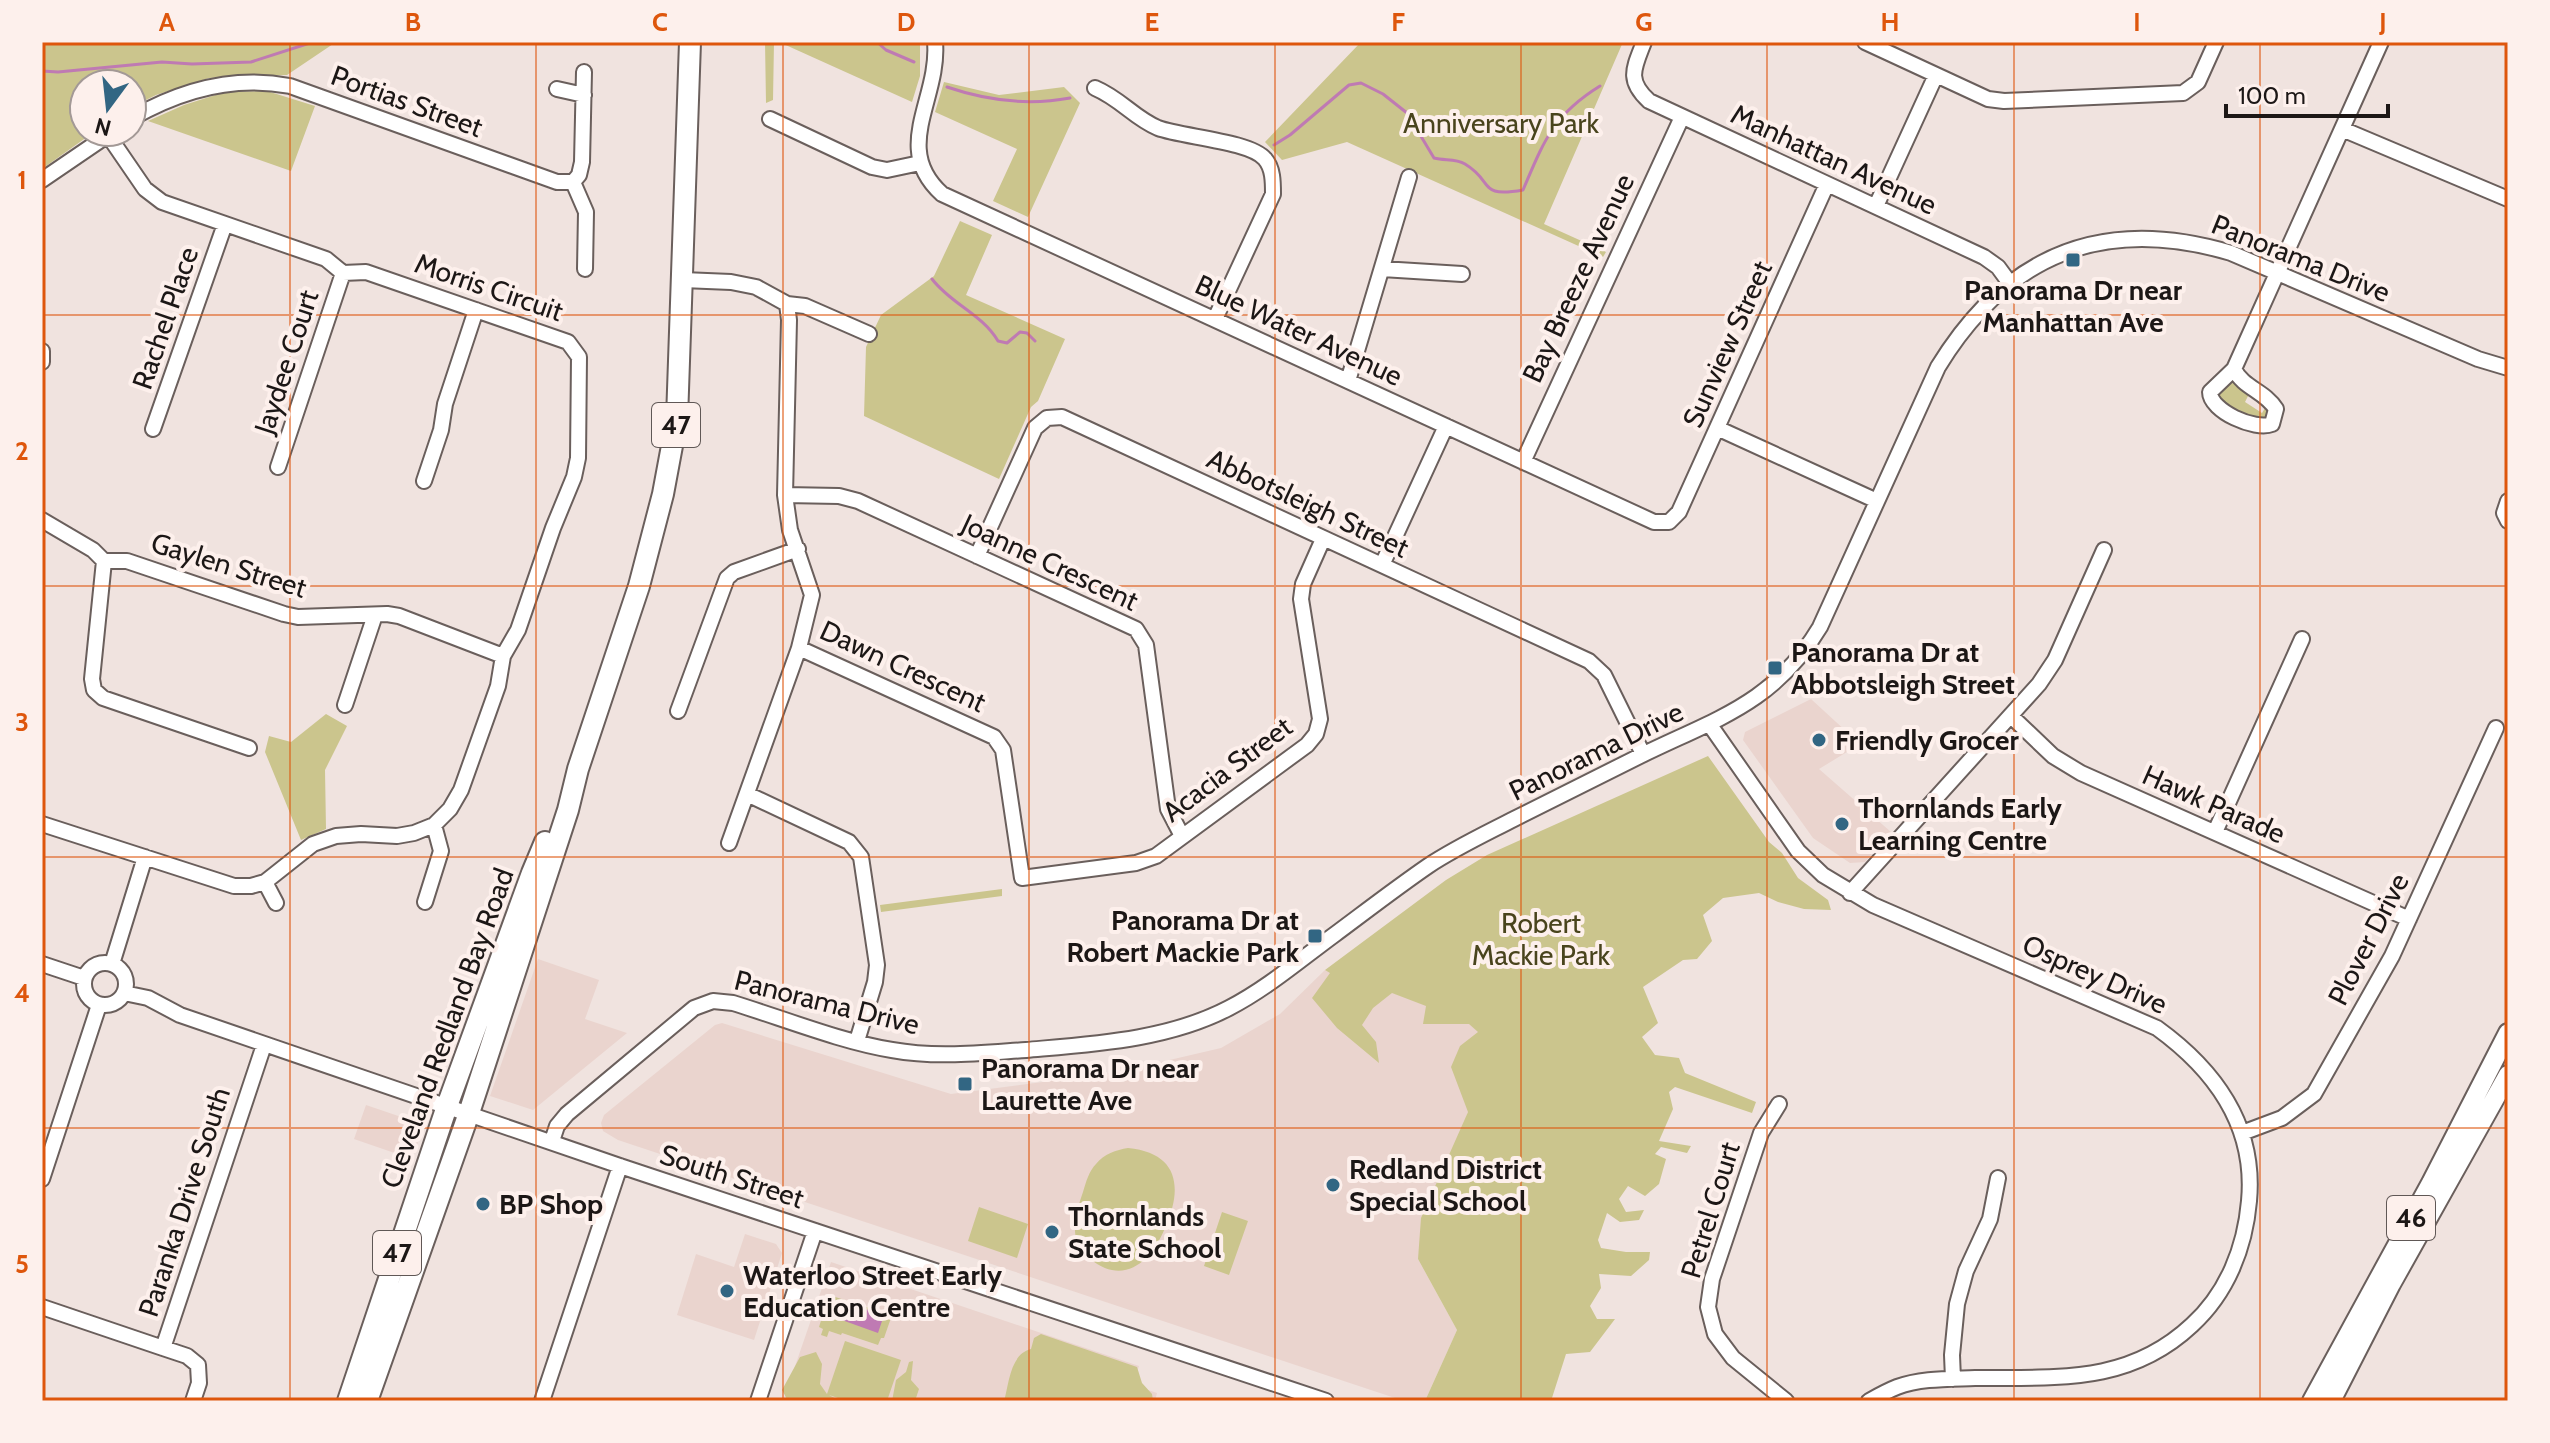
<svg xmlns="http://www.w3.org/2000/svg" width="2550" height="1443" font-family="Cabin,sans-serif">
<rect width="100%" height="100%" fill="#f0e3df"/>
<path fill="#ead4ce" d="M1811,699L1860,744L1819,769L1891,832L1865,862L1850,863L1813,838L1743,740L1745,732Z
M538,959L599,980L585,1019L627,1033L533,1110L490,1096Z
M1325,970L1485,1024L1468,1112L1418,1259L1457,1330L1425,1401H1404L618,1140L603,1131L601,1123L604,1115L715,1025L722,1023L951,1094L1118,1072L1221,1048L1280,1014Z
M366,1105L416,1122L422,1130L412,1159L354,1139Z
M745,1234L776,1244L782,1253L754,1340L677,1315L696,1254L734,1267Z
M831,1262L1139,1366L1133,1385L1157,1393L1155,1401H794L784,1398Z"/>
<path fill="#cbc58d" d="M42,42H336L287,75L209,78L156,95L132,107V84H84V132H94L42,169Z
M765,42H774L773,100L766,103Z
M779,42H920V76L912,102Z
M1361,42H1520L1527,45L1529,42H1623L1544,224L1606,252L1603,257L1347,142L1282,160L1265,142Z
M944,82L999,95L1064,87L1080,103L1028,217L993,201L1017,149L935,112Z
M267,91L315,106L291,171L148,121L184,105L225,92Z
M960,221L992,235L966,295L1065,339L1038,401L1031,407L999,479L864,416L866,347L881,315L934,276Z
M2234,382L2250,392L2245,402L2262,413L2268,403L2270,415L2265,421H2256L2217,401V393Z
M326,714L347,726L325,770L326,829L301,840L265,752L269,736L291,742Z
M1708,756L1769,842L1782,853L1798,878L1828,900L1831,910L1804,909L1778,902L1759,893L1723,898L1703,915L1712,941L1697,959L1683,960L1643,987L1658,1023L1642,1037L1655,1055L1679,1058L1685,1073L1756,1102L1752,1113L1675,1087L1669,1092L1673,1109L1659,1141L1691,1146L1687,1153L1661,1147L1655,1154L1666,1159L1659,1184L1645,1196L1628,1186L1619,1199L1626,1212L1644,1210L1639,1220L1620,1222L1607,1213L1598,1240L1601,1248L1626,1252H1650L1649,1260L1631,1276L1599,1274L1601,1288L1590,1306L1597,1319H1615L1590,1352L1566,1354L1551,1401H1425L1457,1330L1418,1259L1421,1218L1468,1112L1451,1067L1460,1046L1478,1032L1469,1024H1423L1426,1006L1392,993L1373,1008L1362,1025L1376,1042L1379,1063L1337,1028L1312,998L1330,973L1325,970L1446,880L1487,855Z
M1002,889V896L881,912L880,905Z
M1128,1148C1179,1153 1183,1188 1165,1228C1152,1260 1125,1287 1090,1259C1067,1241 1075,1215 1083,1192C1086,1182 1089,1171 1096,1164C1104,1154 1116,1150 1128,1148Z
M979,1207L1028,1224L1017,1258L968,1241Z
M1222,1212L1248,1221L1229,1275L1204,1266Z
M829,1295L892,1315L884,1338H881L878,1345L842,1333L841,1335L829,1331L827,1337L821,1335L823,1329L819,1327Z
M1041,1334L1137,1367L1142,1383L1152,1394L1153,1401H1004C1009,1384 1010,1354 1031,1349L1034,1338Z
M845,1341L901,1360L887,1401H847L829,1395L840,1401H788L782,1390L800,1357L816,1352L822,1364L820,1384L827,1394Z
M913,1361L911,1380L919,1389L915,1401H892L896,1380L906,1372L909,1362Z"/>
<path fill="#bf7ab3" d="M844,1302L884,1315L878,1333L839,1319Z"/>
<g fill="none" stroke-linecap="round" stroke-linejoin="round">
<path stroke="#bf7ab3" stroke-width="3" d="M877,42L886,50L914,62
M42,71L58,72L162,62L192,64L251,62L313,42
M947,87C988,101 1027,106 1070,98
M1274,145L1290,135L1349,85L1361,83L1383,94L1407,113L1434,158C1445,161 1455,158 1465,164C1495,182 1477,198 1523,190C1544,141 1553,115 1600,86
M932,279C951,304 982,314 998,341L1007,343L1020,332L1027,333L1035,341"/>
<defs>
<path id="minor" d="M935,42C940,99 891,148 942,194L1654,522H1669L1679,512L1827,184
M1644,42C1634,68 1626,80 1649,101L1984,257L1998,267L2009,282
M1865,42L1988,99L2004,101L2183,93L2198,82L2216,42
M1095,88C1121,99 1134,118 1158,128C1182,137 1250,141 1265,159C1273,168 1273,182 1273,194L1215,319
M557,89L584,95
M132,118C181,90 234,75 290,86L557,182H573
M770,119L872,167L887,170L920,163
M2342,129L2508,199
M42,180L108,135L145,189L162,202L326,259L343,273L366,272L568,342L579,357L578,458L574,477L553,528L518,630L503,656L498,686L461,790L450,809L434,825L414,833L397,836L361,834L336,836L313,844L265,882L251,886H234L42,824
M573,182L579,175L582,162L584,72
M573,182L586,212L585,269
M1876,206L1936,75
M1382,269L1462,274
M683,280L731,282L756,287L787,304L805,306L869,334
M787,304L789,320L785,495L790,530L812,595L799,648L994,737L1003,750L1022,878L1136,863L1156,856L1307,745L1316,734L1320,719L1301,599L1303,584L1323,539
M42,351V362
M2234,369C2243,388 2265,391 2276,409L2272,424C2255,431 2210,411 2210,392L2234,369L2381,42
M1348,381L1409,177
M1717,428L1877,501
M153,429L225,224
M1523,462L1682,117
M278,467L343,273
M424,481L441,430L445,404L476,310
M785,495L839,496L858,501L1136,629L1146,645L1168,809L1182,836
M2508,501L2504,513L2508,521
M42,520L93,550L104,561H127L284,614L298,617L387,614L399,616L503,656
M977,556L1035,428L1047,418L1062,417L1589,661L1604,675L1643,754
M104,561L92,679L94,690L103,698L249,748
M1382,565L1446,426
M345,705L375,615
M678,711L727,578L734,572L798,549
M2011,716L2053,756L2081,773L2409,919
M1710,725L1798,851L1823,875L1873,905L2157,1028C2215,1070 2256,1126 2249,1201C2245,1248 2227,1293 2192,1325C2128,1385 2056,1377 1975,1378C1949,1379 1921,1378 1897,1387C1887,1391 1878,1396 1869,1401
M747,794L849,842L861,857L877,965L875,982L857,1041
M2215,832L2302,639
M729,843L799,648
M265,882L276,903
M1850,893L2039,684L2055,660L2104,550
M425,902L441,851L434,825
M84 984a21 21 0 1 1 42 0a21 21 0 1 1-42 0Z
M42,964L84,978
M112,964L145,857
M124,993L148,998L180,1015L620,1166L1326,1401
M1779,1104L1761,1133L1712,1279L1708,1307L1715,1334L1733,1358L1786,1401
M2242,1133L2282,1118L2314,1094L2392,956L2496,728
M552,1141L557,1126L567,1114L694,1008L713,1001L733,1003C782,1018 842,1042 892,1050C936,1058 981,1053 1026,1050C1094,1044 1168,1040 1229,1008C1266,989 1300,960 1334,935C1365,912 1396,888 1428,866C1455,848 1485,834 1514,819C1556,798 1598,777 1640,756C1715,719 1774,704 1820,627L1938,367C2007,254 2104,215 2231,253L2478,359L2508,368
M42,1179L99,1005
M42,1307L163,1348
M1953,1379L1952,1355L1957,1304L1966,1271L1990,1219L1998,1178
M193,1401L199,1383L198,1365L187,1356L163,1348L264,1045
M542,1401L620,1166
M758,1401L815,1231"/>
<path id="major" d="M2312,1401L2431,1183L2508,1033
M2331,1401L2391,1284L2508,1075"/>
<path id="highway" d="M348,1401L447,1106L532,873L545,842
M367,1401L469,1113L568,810L578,769L639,586L663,494L677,419L690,42"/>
</defs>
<use href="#minor" stroke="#6a5f5c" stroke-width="18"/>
<use href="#major" stroke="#6a5f5c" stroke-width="22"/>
<use href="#highway" stroke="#6a5f5c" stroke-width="24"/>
<use href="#minor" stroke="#fff" stroke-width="14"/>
<use href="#major" stroke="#fff" stroke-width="18"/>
<use href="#highway" stroke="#fff" stroke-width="20"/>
</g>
<path fill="none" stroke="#de560c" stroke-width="2" stroke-opacity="0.55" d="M290,42V1401M536,42V1401M783,42V1401M1029,42V1401M1275,42V1401M1521,42V1401M1767,42V1401M2014,42V1401M2260,42V1401M42,315H2508M42,586H2508M42,857H2508M42,1128H2508"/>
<g fill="#326683" stroke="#fdf0ec" stroke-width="3">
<rect x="2065" y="252" width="16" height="16" rx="4"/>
<rect x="1767" y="660" width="16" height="16" rx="4"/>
<circle cx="1819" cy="740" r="8"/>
<circle cx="1842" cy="824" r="8"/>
<rect x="1307" y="928" width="16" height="16" rx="4"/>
<rect x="957" y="1076" width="16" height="16" rx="4"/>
<circle cx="1333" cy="1185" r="8"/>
<circle cx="483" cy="1204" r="8"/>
<circle cx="1052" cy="1232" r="8"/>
<circle cx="727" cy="1291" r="8"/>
</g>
<g text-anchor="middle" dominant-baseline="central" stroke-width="8" stroke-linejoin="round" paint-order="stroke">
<g fill="#fdf0ec" stroke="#605856" stroke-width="2">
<rect x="652" y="403" width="48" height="44" rx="6"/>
<rect x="2387" y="1196" width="48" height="44" rx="6"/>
<rect x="373" y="1231" width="48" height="44" rx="6"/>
</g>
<g font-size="26" font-weight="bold" fill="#1c1716">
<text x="676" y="425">47</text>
<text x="2411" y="1218">46</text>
<text x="397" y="1253">47</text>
</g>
<g font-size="28" fill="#1c1716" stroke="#fdf0ec">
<text transform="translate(407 101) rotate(20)">Portias Street</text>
<text transform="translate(1834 159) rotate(25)">Manhattan Avenue</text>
<text transform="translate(2301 258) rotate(22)">Panorama Drive</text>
<text transform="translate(1578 278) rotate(-65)">Bay Breeze Avenue</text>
<text transform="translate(489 287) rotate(19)">Morris Circuit</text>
<text transform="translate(165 318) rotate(-71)">Rachel Place</text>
<text transform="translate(1299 330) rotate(25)">Blue Water Avenue</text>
<text transform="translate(1727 344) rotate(-66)">Sunview Street</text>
<text transform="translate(286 362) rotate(-72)">Jaydee Court</text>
<text transform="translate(1308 503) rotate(25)">Abbotsleigh Street</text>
<text transform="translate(1050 562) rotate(25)">Joanne Crescent</text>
<text transform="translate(229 565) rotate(17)">Gaylen Street</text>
<text transform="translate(903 666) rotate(25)">Dawn Crescent</text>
<text transform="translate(1596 751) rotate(-26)">Panorama Drive</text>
<text transform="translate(1227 769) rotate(-37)">Acacia Street</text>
<text transform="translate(2214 804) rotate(24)">Hawk Parade</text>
<text transform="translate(2368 939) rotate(-63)">Plover Drive</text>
<text transform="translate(2095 974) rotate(24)">Osprey Drive</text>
<text transform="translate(827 1002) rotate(14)">Panorama Drive</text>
<text transform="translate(447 1028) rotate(-70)">Cleveland Redland Bay Road</text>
<text transform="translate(732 1176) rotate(18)">South Street</text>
<text transform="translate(184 1202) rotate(-72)">Paranka Drive South</text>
<text transform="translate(1710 1210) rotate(-73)">Petrel Court</text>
</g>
<g font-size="28" fill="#49441d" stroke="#fdf0ec">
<text x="1501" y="123">Anniversary Park</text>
<text x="1541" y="923">Robert<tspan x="1541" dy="32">Mackie Park</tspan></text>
</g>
<g font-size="28" font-weight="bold" fill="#1c1716" stroke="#fdf0ec" text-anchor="start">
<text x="2073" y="290" text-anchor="middle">Panorama Dr near<tspan x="2073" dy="32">Manhattan Ave</tspan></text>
<text x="1791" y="652">Panorama Dr at<tspan x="1791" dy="32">Abbotsleigh Street</tspan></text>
<text x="1835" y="740">Friendly Grocer</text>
<text x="1858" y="808">Thornlands Early<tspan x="1858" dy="32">Learning Centre</tspan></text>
<text x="1299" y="920" text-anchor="end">Panorama Dr at<tspan x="1299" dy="32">Robert Mackie Park</tspan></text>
<text x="981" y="1068">Panorama Dr near<tspan x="981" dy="32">Laurette Ave</tspan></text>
<text x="1349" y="1169">Redland District<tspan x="1349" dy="32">Special School</tspan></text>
<text x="499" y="1204">BP Shop</text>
<text x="1068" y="1216">Thornlands<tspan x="1068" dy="32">State School</tspan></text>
<text x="743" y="1275">Waterloo Street Early<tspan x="743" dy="32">Education Centre</tspan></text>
</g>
</g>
<rect width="2550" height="1443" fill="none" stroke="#fdf0ec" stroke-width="88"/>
<g transform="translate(108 108) rotate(195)"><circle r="38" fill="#fdf0ec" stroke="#a39996" stroke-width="2"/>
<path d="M0-6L14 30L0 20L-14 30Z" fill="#326683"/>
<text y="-12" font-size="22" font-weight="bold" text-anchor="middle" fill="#1c1716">N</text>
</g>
<path d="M2226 104v12h162v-12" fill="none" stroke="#1c1716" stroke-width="4"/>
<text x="2238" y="104" font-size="24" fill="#1c1716" stroke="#fdf0ec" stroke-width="6" paint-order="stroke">100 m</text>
<rect x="44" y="44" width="2462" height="1355" fill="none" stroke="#de560c" stroke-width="3"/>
<g font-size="26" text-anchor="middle" font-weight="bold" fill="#de560c">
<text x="167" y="31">A</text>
<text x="413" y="31">B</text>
<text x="660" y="31">C</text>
<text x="906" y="31">D</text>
<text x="1152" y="31">E</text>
<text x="1398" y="31">F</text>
<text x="1644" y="31">G</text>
<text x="1890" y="31">H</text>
<text x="2137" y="31">I</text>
<text x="2383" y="31">J</text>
<text x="22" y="189">1</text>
<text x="22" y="460">2</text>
<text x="22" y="731">3</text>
<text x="22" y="1002">4</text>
<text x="22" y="1273">5</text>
</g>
</svg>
